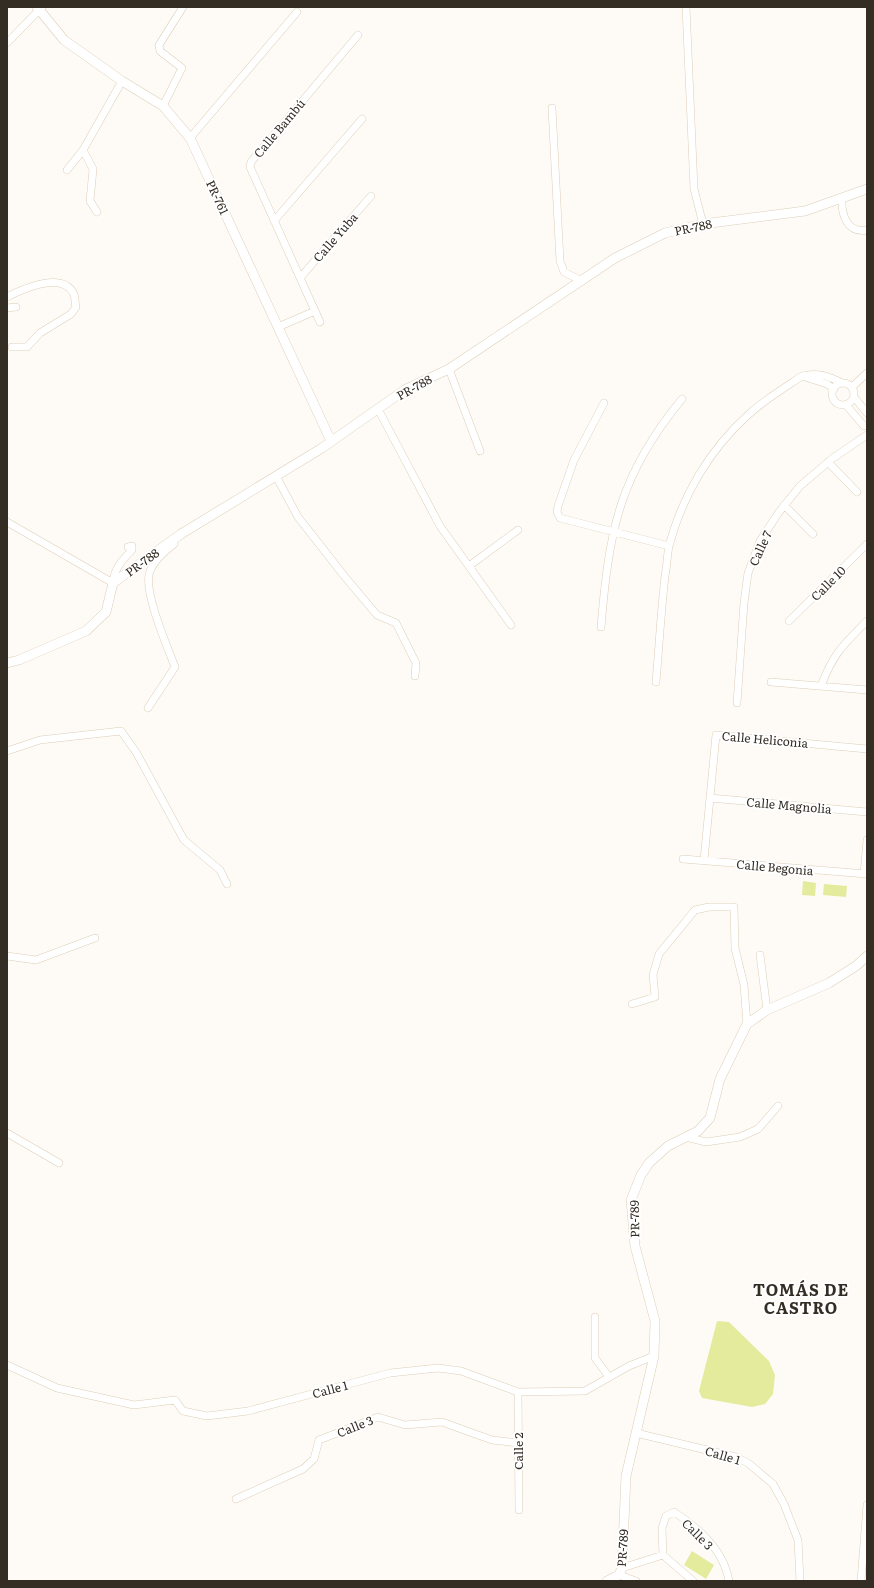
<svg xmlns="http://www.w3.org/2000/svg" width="874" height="1588" font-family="Literata,serif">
<rect width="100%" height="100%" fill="#fefbf6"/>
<path fill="#e4eb9d" d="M803,881L816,883L815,896L802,895Z
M824,884L847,886L846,897L823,895Z
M717,1321L729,1322L769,1361L775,1375L773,1394L765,1404L752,1407L702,1398L699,1391Z
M692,1551L714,1565L706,1579L684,1565Z"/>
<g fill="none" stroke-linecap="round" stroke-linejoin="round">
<defs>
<path id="minor" d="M686,7L694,189L703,224
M7,43L42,7
M163,106L182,68L160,51L159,45L183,7
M552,108L560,261L564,272L582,281
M190,138L297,12
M83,150L93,169L90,201L97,212
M67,170L83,150L122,81
M842,198C841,214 847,234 867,230
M274,221L362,119
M300,278L371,196
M7,297C23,289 62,271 74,294C75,298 75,303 76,307L71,314L40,333L27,347H12
M7,308L16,307
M320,322L250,167L251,162L358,35
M278,327L315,311
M449,369L480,451
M832 394a11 11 0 1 1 22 0a11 11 0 1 1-22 0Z
M852,387L867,373
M834,389L827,384L802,376C817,372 829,376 842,383
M854,397L867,413
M604,403L574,460L558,506L557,512L560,518L669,546
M846,405L864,426H867
M378,409L440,526L511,625
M828,462L857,492
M276,476L298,517L345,577L377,615L396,623L416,663L415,676
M784,505L813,534
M7,522L113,583C114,569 122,560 132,550V546L128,547
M469,566L518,530
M789,621L867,544
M601,627C609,531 619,475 682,399
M656,682C659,647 661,611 665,576C667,566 667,556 669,546C682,496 710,449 748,415C764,400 784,388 802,376
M771,682L867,690
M821,686C833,654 843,645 867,621
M737,703L744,603L748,573L760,541L779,512L800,486L833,458L867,435
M148,708L175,667C167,646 145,595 149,575C151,563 165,551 174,544
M7,751L40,740L121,731L136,752L184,840L220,870L227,884
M710,798L867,812
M683,859L867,874
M704,860L716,735L867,749
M864,874L867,840
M760,955L767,1010
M7,956L36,960L95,938
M632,1004L655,997L653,975L659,954L695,910L709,907H734L735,948L744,985L747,1024
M7,1133L59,1163
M686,1137L706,1142L740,1137L758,1129L778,1106
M595,1317V1358L609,1377
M7,1365L57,1388L134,1405L175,1400L183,1411L207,1416L248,1411L390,1373L438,1368L461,1371L518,1392L585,1391L629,1366L654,1356
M518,1392L519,1510
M636,1433L736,1457L748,1463L773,1484L784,1504L798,1540L800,1581
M236,1499L303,1469L314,1459L319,1440L378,1417L405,1425L442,1422L492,1440L518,1443
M663,1555L662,1528L666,1516L674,1512C699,1528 724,1551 729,1581
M622,1568L663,1555L693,1581
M619,1575L636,1581
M861,1581L867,1505"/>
<path id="tertiary" d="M37,7L64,40L122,81L163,106L190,138L331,441
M7,663L19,660L86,631L106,612L113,583L181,534L322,448L406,389L449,369L615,258L665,233L703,224L805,211L867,189
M607,1581L619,1575L622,1568L626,1476L654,1356L655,1321L635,1246L631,1200L641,1175L649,1163L668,1146L698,1131L710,1118L720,1079L747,1024L767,1010L829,983L856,966L867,956"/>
</defs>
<use href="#minor" stroke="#ddceb7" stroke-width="8"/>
<use href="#tertiary" stroke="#ddceb7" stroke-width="10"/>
<use href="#minor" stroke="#fff" stroke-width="7"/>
<use href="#tertiary" stroke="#fff" stroke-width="9"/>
</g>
<g text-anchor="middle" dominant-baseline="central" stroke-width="4" stroke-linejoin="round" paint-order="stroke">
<g font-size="12" fill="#332d24" stroke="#fff">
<text transform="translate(279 128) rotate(-50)">Calle Bambú</text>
<text transform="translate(218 197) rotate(65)">PR-761</text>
<text transform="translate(693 227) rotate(-12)">PR-788</text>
<text transform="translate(335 237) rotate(-49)">Calle Yuba</text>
<text transform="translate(414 387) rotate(-29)">PR-788</text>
<text transform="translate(760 548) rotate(-65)">Calle 7</text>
<text transform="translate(142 562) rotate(-36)">PR-788</text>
<text transform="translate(828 583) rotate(-45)">Calle 10</text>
<text transform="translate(765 739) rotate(5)">Calle Heliconia</text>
<text transform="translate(789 805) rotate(5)">Calle Magnolia</text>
<text transform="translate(775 867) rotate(5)">Calle Begonia</text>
<text transform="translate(634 1219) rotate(-91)">PR-789</text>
<text transform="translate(330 1389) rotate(-15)">Calle 1</text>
<text transform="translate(355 1426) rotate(-22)">Calle 3</text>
<text transform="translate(518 1451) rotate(-90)">Calle 2</text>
<text transform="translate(723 1455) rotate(16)">Calle 1</text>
<text transform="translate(698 1534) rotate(45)">Calle 3</text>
<text transform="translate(622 1548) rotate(-86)">PR-789</text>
</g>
<g font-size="16" font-weight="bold" letter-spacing="1" fill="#332d24" stroke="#fff">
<text x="801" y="1289">TOMÁS DE<tspan x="801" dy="18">CASTRO</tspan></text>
</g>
</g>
<rect width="874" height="1588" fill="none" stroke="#332d24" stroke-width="16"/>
</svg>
